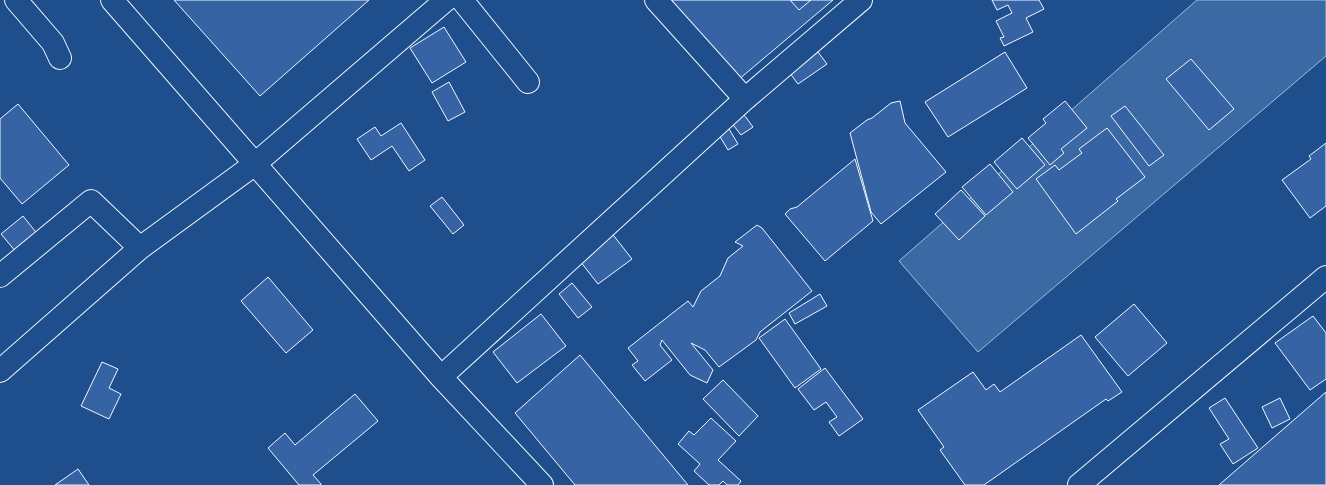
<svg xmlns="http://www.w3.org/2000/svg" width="1326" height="485" font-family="'Exo 2',sans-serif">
<rect width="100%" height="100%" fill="#1f4e8c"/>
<path fill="#3b69a3" stroke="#a8bbd7" d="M1197,0H1326V56L978,352L899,261Z"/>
<path fill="#3563a3" stroke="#f2f6ff" d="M174,0H369L260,96Z
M670,0H833L738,80Z
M790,0H811L799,10Z
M992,0H1039L1044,9L1026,18L1033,32L1004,46L1000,38L1004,37L996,21L1012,13L1008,5L997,10Z
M444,27L466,62L432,83L410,48Z
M818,52L827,64L798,84L789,72Z
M1005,52L1027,88L948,137L925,102Z
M1191,59L1234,109L1209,130L1166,79Z
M449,82L465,112L448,121L432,92Z
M900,101L905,123L946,172L881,224L871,212L850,133L867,120L872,118L891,103Z
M1065,101L1087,128L1061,149L1064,153L1050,165L1028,138L1046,123L1043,119Z
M18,104L69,165L22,204L0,178V119Z
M1125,106L1164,155L1149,166L1111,116Z
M739,108L753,127L741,135L727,117Z
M401,123L425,160L409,171L392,146L371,160L357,139L375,127L381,136Z
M726,124L738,144L728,150L716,130Z
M1107,128L1145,177L1116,199L1118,201L1076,234L1036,179L1055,165L1059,170L1082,153L1079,149Z
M1022,138L1045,165L1017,189L994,162Z
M1326,143V206L1310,218L1282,180L1311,159L1309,156Z
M855,159L873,221L825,261L785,214L790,209L797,207Z
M990,164L1013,192L986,215L962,187Z
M961,190L985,216L959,240L935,214Z
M442,197L464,225L453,234L430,206Z
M23,216L39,236L17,253L1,234Z
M757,225L762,228L812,291L760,332L756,340L719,367L705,350L691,343L713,370L707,383L690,375L662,340L660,345L672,360L645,381L632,365L638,361L628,348L688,301L693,307L701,291L720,276L728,258L743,246L735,242Z
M610,231L632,259L598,284L576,256Z
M268,277L313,330L286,353L241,301Z
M572,283L592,307L578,318L559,294Z
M820,294L827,306L795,324L789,313Z
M1134,304L1167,343L1128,376L1095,337Z
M541,314L566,346L517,383L493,352Z
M1313,316L1326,333V379L1310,390L1275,343Z
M785,319L821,369L795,388L759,338Z
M1081,335L1122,392L1108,401L1106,399L984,485H965L940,450L944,447L918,410L973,372L986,390L994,384L1000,392Z
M580,355L688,485H575L515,413Z
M102,362L118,369L109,388L121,394L109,419L81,406Z
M825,368L863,419L839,436L829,422L837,417L826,402L814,410L798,389Z
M723,380L758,416L739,436L703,399Z
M1326,392V485H1219Z
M355,394L378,421L313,475L321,484V485H299L268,448L285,433L295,445Z
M1225,398L1258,448L1233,464L1220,444L1229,439L1209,408Z
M1280,398L1290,419L1272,428L1262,407Z
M711,418L736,441L718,460L741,481L738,485H727L723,481L719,485H709L694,471L700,464L678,444L689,431L694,435Z
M78,469L89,485H55Z"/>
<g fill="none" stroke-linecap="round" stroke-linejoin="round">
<defs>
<path id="minor" d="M16,0L53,43L60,58
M112,0L441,377L542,485
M462,0L528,82
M656,0L745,99
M0,276L91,201L140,248
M0,371L140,248L255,164L446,0
M441,377L745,99L861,0
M1079,485L1326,277"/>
</defs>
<use href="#minor" stroke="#f2f6ff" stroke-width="24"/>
<use href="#minor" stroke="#1f4e8c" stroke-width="22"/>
</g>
</svg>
